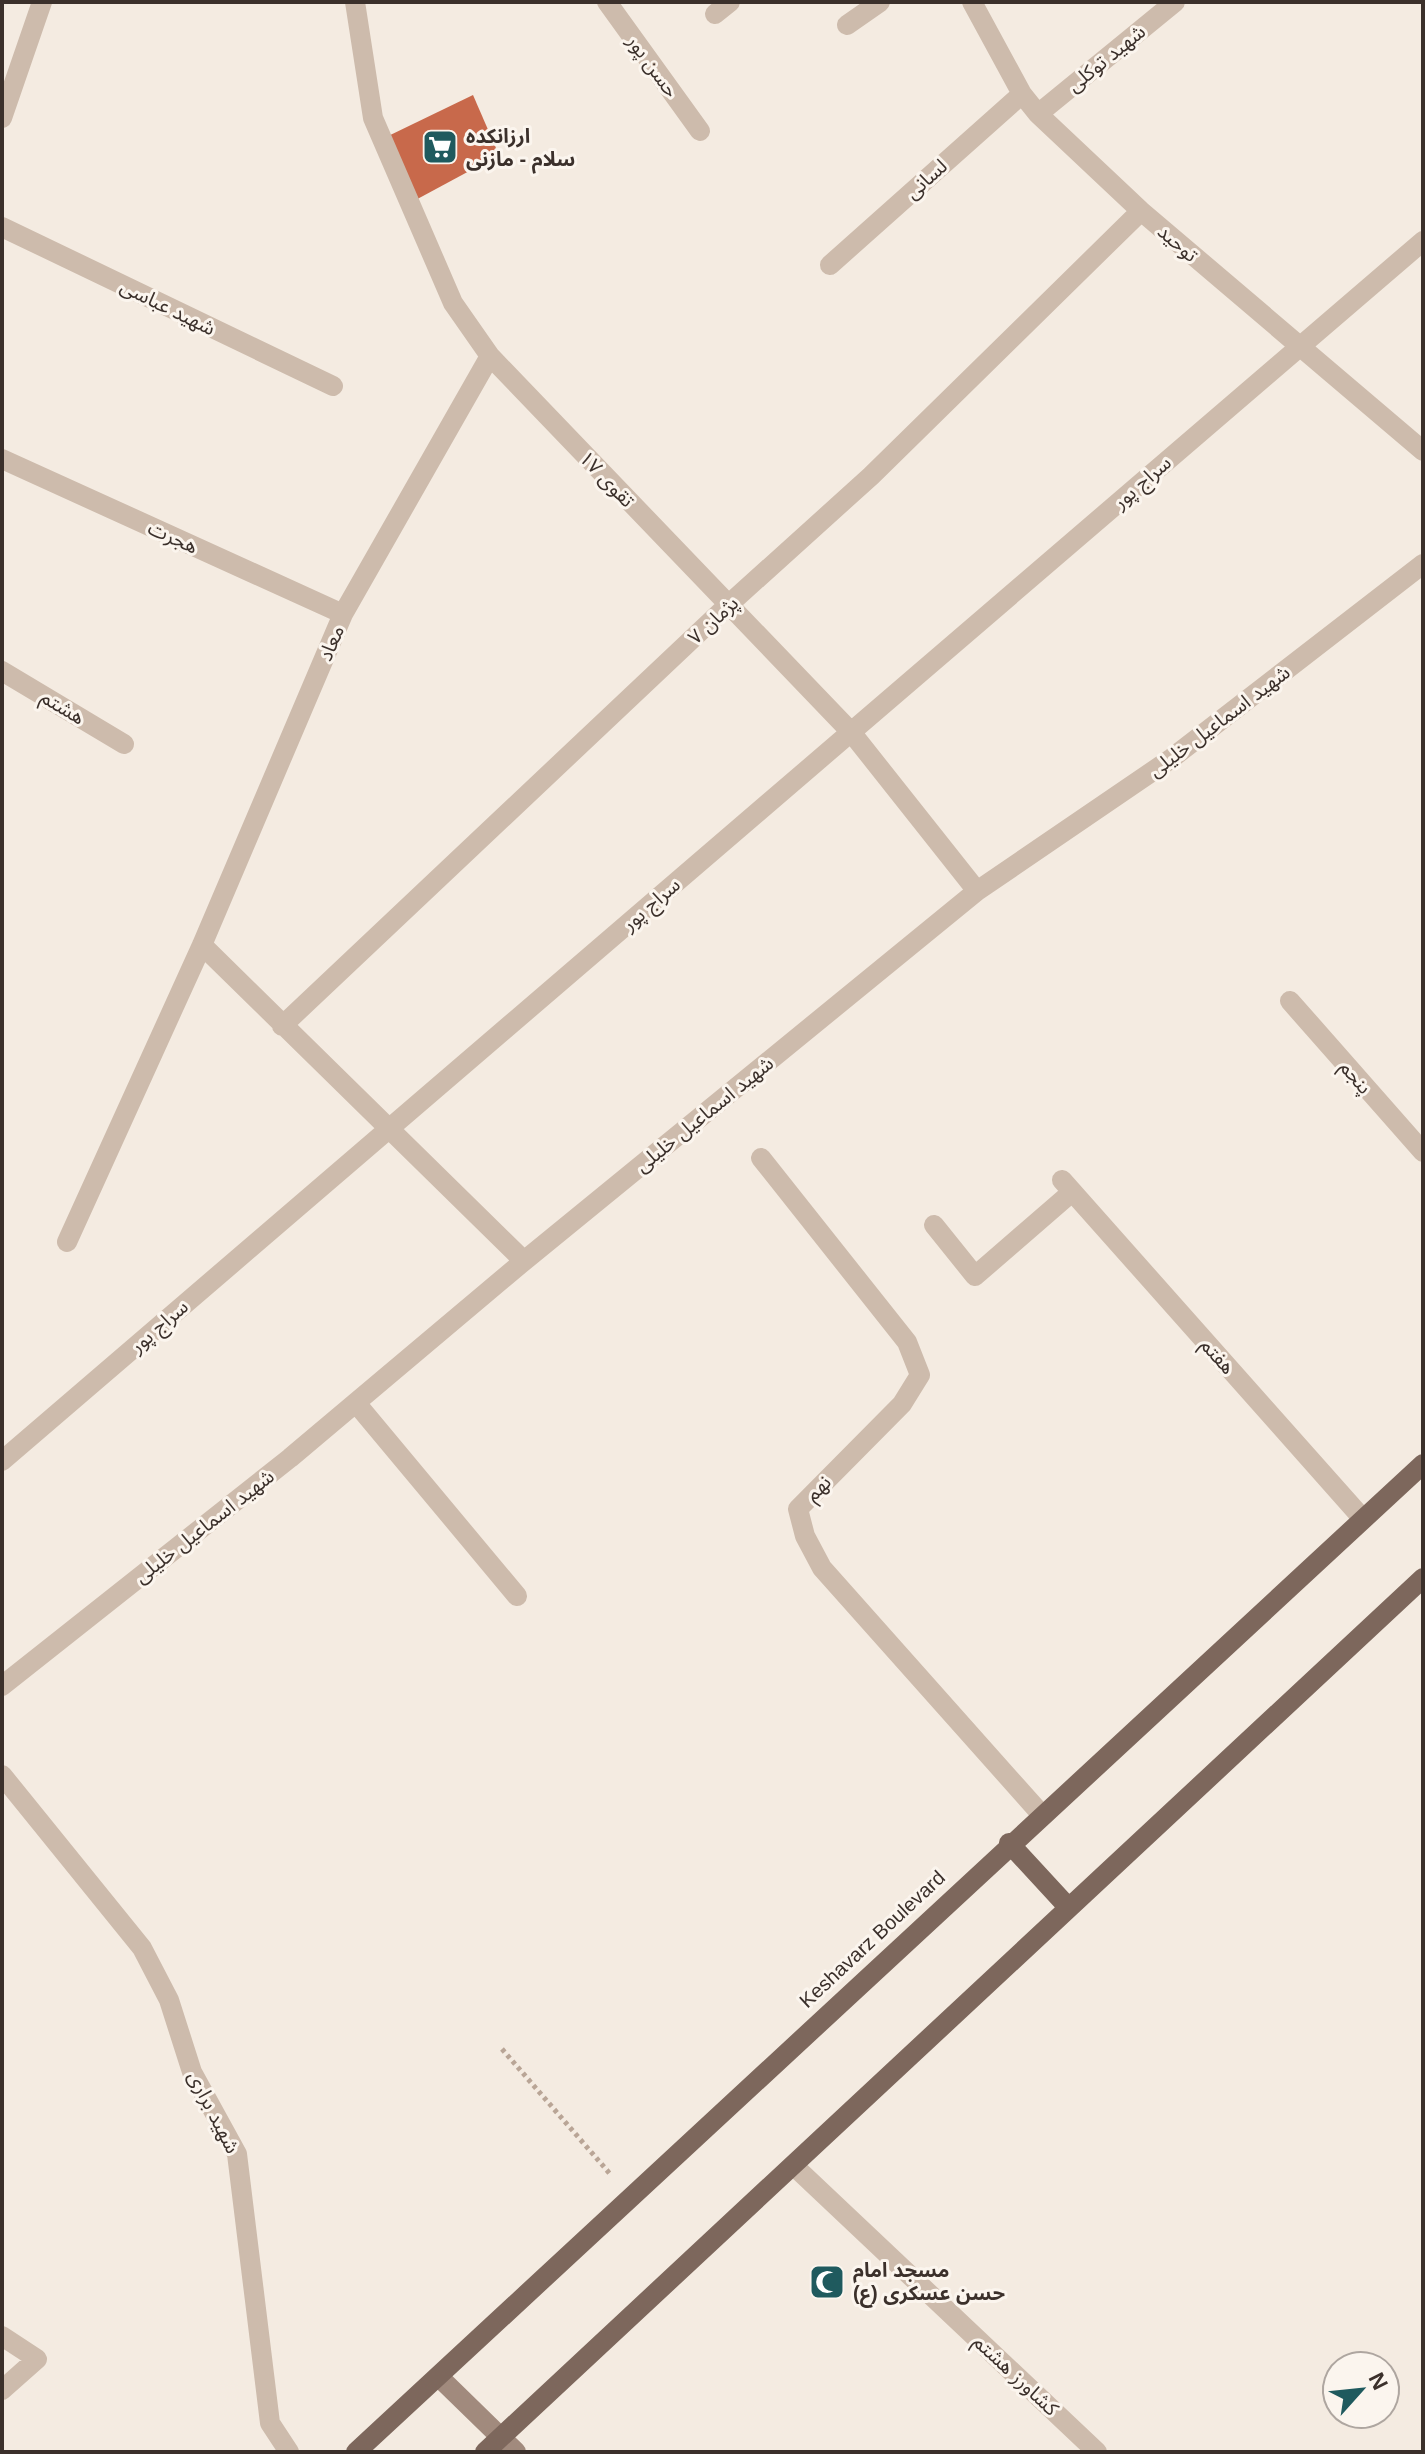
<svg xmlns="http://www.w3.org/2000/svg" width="1425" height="2454" font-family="Arial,'Noto Sans Arabic',sans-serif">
<rect width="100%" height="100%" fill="#f4ebe1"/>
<path fill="#c8694b" d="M473,95L499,155L410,203L382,139Z"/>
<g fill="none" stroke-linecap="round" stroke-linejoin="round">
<path stroke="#b9a596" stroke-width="5" stroke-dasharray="4 4" stroke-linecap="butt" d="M502,2049L611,2175"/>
<path stroke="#cdbbac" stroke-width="20" d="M355,2L373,118L453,303L490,356L851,732L977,891
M607,2L700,131
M972,2L1022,94L1038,114L1141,211L1423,451
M715,14L730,2
M847,25L880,2
M1038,114L1175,2
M2,118L42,2
M2,227L333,386
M830,265L1022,94
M2,459L343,614
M2,671L124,744
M202,945L524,1261
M1290,1001L1423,1152
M282,1026L727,606L871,476L1141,211
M761,1158L907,1342L920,1375L902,1404L798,1509L805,1536L822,1568L1041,1814
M1062,1180L1363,1519
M934,1225L975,1276L1072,1192
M67,1242L202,945L343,614L490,356
M356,1403L517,1596
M2,1461L1423,241
M2,1686L290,1458L524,1261L977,891L1172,758L1423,564
M2,1775L142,1948L169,2000L192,2072L237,2154L270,2423L289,2452
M794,2166L1097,2452
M2,2336L37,2359L2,2390"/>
<path stroke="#a18a7d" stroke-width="20" d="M439,2377L516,2452"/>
<path stroke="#7d675c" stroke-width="20" d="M1009,1843L1068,1907
M356,2452L1423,1464
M485,2452L1423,1578"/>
</g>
<defs>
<symbol id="supermarket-square" viewBox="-11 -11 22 22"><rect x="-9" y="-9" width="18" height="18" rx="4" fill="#1f5a5e" stroke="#fbf5ee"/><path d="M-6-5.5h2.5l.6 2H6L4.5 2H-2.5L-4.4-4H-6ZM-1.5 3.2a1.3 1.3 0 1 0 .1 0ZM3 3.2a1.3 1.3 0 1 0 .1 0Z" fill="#fff"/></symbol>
<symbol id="mosque-square" viewBox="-11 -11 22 22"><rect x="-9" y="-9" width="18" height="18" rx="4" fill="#1f5a5e" stroke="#fbf5ee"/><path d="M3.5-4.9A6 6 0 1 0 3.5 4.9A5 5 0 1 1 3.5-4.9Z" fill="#fff"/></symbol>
</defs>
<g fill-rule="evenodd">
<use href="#supermarket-square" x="420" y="127" width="40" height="40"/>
<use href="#mosque-square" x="807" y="2262" width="40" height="40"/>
</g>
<g text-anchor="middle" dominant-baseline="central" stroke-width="6" stroke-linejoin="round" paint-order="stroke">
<g font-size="20" fill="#3b302b" stroke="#fbf5ee">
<text transform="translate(1106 58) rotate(-39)">شهید توکلی</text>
<text transform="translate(653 66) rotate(54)">حسن پور</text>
<text transform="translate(926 179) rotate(-42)">لسانی</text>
<text transform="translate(1178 243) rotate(41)">توحید</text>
<text transform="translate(168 307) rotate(26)">شهید عباسی</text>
<text transform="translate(607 479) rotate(46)">تقوی ۱۷</text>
<text transform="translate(1142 482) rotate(-41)">سراج پور</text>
<text transform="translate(173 537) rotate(24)">هجرت</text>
<text transform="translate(713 620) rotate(-43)">پژمان ۷</text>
<text transform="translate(331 643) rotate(-67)">معاد</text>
<text transform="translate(63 707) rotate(31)">هشتم</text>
<text transform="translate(1219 721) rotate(-37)">شهید اسماعیل خلیلی</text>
<text transform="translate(651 904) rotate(-41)">سراج پور</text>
<text transform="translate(1356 1077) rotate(49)">پنجم</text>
<text transform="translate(704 1114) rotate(-39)">شهید اسماعیل خلیلی</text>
<text transform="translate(159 1326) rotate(-41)">سراج پور</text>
<text transform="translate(1218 1356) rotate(48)">هفتم</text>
<text transform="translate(818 1488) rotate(-45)">نهم</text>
<text transform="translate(204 1526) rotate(-38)">شهید اسماعیل خلیلی</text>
<text transform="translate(872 1939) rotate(-43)">Keshavarz Boulevard</text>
<text transform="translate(214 2112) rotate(63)">شهید براری</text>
<text transform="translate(1016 2375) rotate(43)">کشاورز هشتم</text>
</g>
<g font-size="20" font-weight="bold" fill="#3b302b" stroke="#fbf5ee" text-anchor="start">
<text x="466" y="136">ارزانکده<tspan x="466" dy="23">سلام - مازنی</tspan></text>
<text x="853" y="2270">مسجد امام<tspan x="853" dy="23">حسن عسکری (ع)</tspan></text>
</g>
</g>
<rect width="1425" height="2454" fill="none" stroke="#3b302b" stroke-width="8"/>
<g transform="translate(1361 2390) rotate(63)"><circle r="38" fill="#fbf5ee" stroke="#aea6a0" stroke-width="2"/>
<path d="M0-6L14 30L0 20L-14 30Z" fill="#1f5a5e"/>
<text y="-12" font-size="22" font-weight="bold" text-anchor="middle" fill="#3b302b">N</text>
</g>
</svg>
